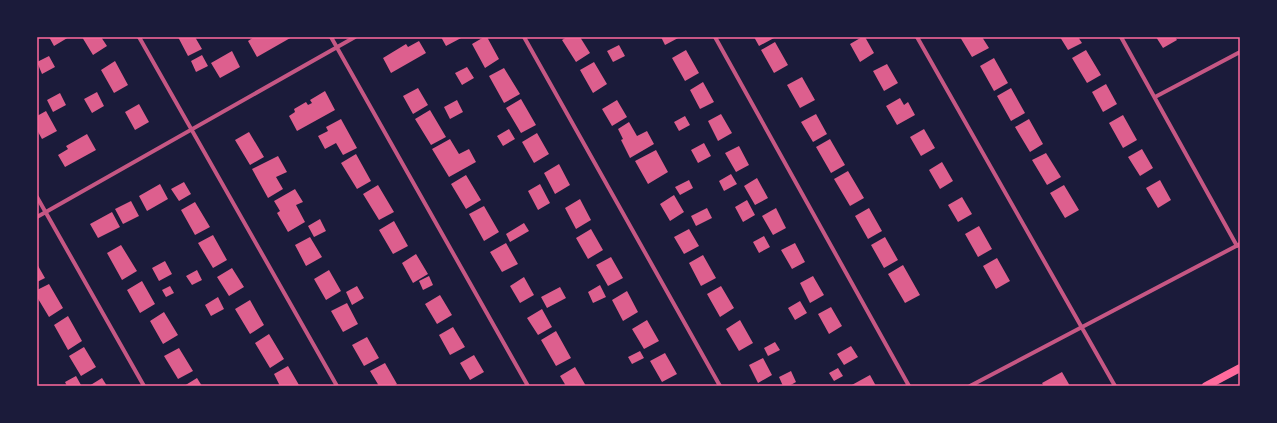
<svg xmlns="http://www.w3.org/2000/svg" width="1277" height="423" font-family="Barlow,sans-serif">
<rect width="100%" height="100%" fill="#1b1b3a"/>
<path fill="#dd5f8e" d="M49,37H69L54,46Z
M82,37H101L107,46L93,55Z
M178,37H195L202,49L188,56Z
M254,37H292L257,57L248,41Z
M441,37H463L446,46Z
M484,37H487L499,59L485,68L472,44Z
M567,37H580L590,53L576,62L562,40Z
M661,37H680L665,45Z
M754,37H773L774,38L759,46Z
M862,37H865L874,53L860,62L850,44Z
M960,37H982L989,48L972,57Z
M1060,37H1078L1082,43L1068,50Z
M1156,37H1175L1177,40L1163,48Z
M419,41L426,53L391,73L383,58L406,44L408,47Z
M775,42L788,65L774,73L761,50Z
M619,45L625,56L613,62L607,51Z
M686,50L699,73L685,81L672,58Z
M1086,50L1101,75L1087,83L1072,58Z
M232,51L240,67L220,78L211,63Z
M202,55L208,66L196,72L191,61Z
M49,56L55,67L42,74L37,62Z
M994,58L1008,83L994,91L980,66Z
M115,61L128,85L114,93L101,70Z
M594,62L607,84L593,93L580,70Z
M887,64L898,83L884,91L873,71Z
M467,67L474,78L462,85L455,73Z
M504,68L520,94L504,103L489,76Z
M802,77L815,100L800,108L787,85Z
M703,82L714,102L700,109L690,90Z
M1106,84L1117,104L1103,112L1092,92Z
M418,88L428,105L413,114L403,96Z
M1011,88L1025,113L1011,121L997,96Z
M325,91L335,110L297,131L289,116L295,112L294,109L306,102L308,105L312,103L310,100Z
M97,92L104,106L92,113L84,99Z
M60,93L66,105L53,112L47,100Z
M900,98L904,105L908,102L915,115L897,125L886,106Z
M521,99L536,125L521,133L506,108Z
M457,100L463,112L450,119L444,107Z
M617,100L627,117L612,126L602,109Z
M139,104L149,122L135,130L125,112Z
M430,110L446,137L431,145L415,119Z
M46,111L57,131L42,139L37,130V116Z
M721,114L732,133L718,141L708,121Z
M816,114L827,134L813,142L801,122Z
M1123,115L1137,140L1123,148L1109,123Z
M685,116L690,125L679,131L674,122Z
M341,119L357,148L343,155L336,143L325,149L318,136L328,131L326,127Z
M1029,119L1043,144L1030,152L1015,127Z
M629,122L637,136L647,131L654,144L630,158L621,140L623,139L618,129Z
M509,129L515,139L503,146L497,136Z
M924,129L935,148L921,156L910,137Z
M249,132L264,157L250,165L235,140Z
M537,133L549,154L534,163L522,142Z
M87,134L96,150L65,167L58,155L68,149L66,146Z
M450,139L459,154L469,149L476,162L449,177L432,149Z
M830,139L845,165L831,173L816,147Z
M704,143L711,156L698,163L691,150Z
M739,146L749,165L736,172L725,153Z
M1142,149L1153,168L1140,176L1128,157Z
M656,150L668,172L648,184L635,161Z
M1046,153L1061,177L1047,185L1032,160Z
M356,154L371,181L357,189L341,163Z
M278,156L287,172L276,177L283,189L268,198L252,169Z
M942,162L953,181L940,189L929,170Z
M559,164L570,185L555,194L544,173Z
M848,171L864,198L850,206L834,179Z
M731,174L737,184L724,191L719,181Z
M466,175L481,200L466,209L451,184Z
M757,178L768,198L755,205L744,186Z
M689,180L693,188L680,195L675,187Z
M1160,180L1171,200L1158,208L1146,188Z
M184,182L191,194L179,201L171,189Z
M160,184L168,199L147,211L139,196Z
M540,184L550,203L538,210L528,191Z
M378,185L394,212L379,220L363,194Z
M1064,185L1079,210L1065,218L1050,193Z
M295,189L303,202L296,205L305,222L288,232L277,213L280,211L274,201Z
M674,195L684,212L670,221L660,204Z
M962,197L972,214L958,222L948,205Z
M580,199L591,220L576,229L565,208Z
M747,200L755,215L743,222L735,207Z
M131,201L139,216L123,224L115,209Z
M195,202L210,227L195,235L181,210Z
M484,206L499,232L484,241L469,214Z
M707,208L712,218L696,226L691,216Z
M776,208L786,228L773,235L762,216Z
M869,208L882,231L868,239L855,216Z
M112,212L120,227L98,238L90,224Z
M320,219L326,231L314,237L308,226Z
M394,221L408,246L393,254L379,230Z
M524,223L529,231L510,242L506,234Z
M979,226L992,249L978,257L965,234Z
M591,229L603,250L588,259L576,238Z
M689,229L699,246L684,254L674,237Z
M213,235L227,260L213,268L198,243Z
M764,236L770,247L759,253L753,242Z
M310,237L322,257L306,266L295,245Z
M885,237L898,260L884,268L871,245Z
M506,243L518,264L502,272L490,252Z
M795,243L805,262L792,269L781,250Z
M121,245L137,271L122,280L107,253Z
M416,254L428,274L413,283L402,263Z
M703,255L716,278L701,286L689,263Z
M611,257L623,278L608,286L596,265Z
M997,258L1010,281L996,289L983,266Z
M165,261L172,274L159,281L152,268Z
M37,264L45,278L37,282Z
M903,265L920,295L905,303L888,274Z
M232,268L244,287L229,296L217,277Z
M197,270L202,280L192,285L186,276Z
M329,270L341,291L326,300L314,279Z
M429,276L433,285L423,290L419,281Z
M813,276L824,295L810,303L800,283Z
M524,277L534,295L520,303L510,286Z
M142,281L155,304L140,313L127,290Z
M49,284L63,308L49,317L37,297V290Z
M600,285L606,297L593,303L588,292Z
M170,286L174,293L166,297L162,290Z
M357,286L364,298L352,305L346,292Z
M721,286L734,308L720,317L707,294Z
M560,287L566,298L547,308L541,297Z
M627,291L638,312L623,321L612,300Z
M440,295L452,315L437,324L425,304Z
M218,297L224,309L211,316L205,305Z
M250,300L264,325L250,334L235,309Z
M800,301L807,313L795,320L788,308Z
M347,303L358,324L343,332L331,311Z
M831,307L842,326L829,334L818,314Z
M542,309L552,327L538,335L527,318Z
M164,312L178,335L163,344L150,321Z
M68,316L82,341L68,350L54,325Z
M647,320L659,341L644,349L632,329Z
M740,320L753,343L739,351L726,329Z
M453,327L465,347L450,355L439,335Z
M556,331L571,358L556,366L541,340Z
M269,334L284,359L270,368L255,343Z
M367,337L379,358L364,366L352,345Z
M775,342L780,350L768,356L764,348Z
M851,346L858,357L844,365L837,354Z
M84,347L96,367L81,376L69,356Z
M179,348L193,371L178,379L164,356Z
M640,351L644,358L632,364L628,357Z
M665,353L677,374L662,382L650,361Z
M474,355L484,372L470,380L460,363Z
M763,358L772,375L758,383L749,365Z
M385,363L397,384L393,386H379L370,371Z
M288,366L299,385L297,386H280L274,374Z
M575,367L586,386H566L560,376Z
M838,368L843,376L834,381L829,373Z
M791,371L796,382L789,386H783L779,377Z
M1062,372L1070,386H1044L1042,383Z
M870,375L876,386H850Z
M76,376L81,385L67,386L65,382Z
M102,378L107,386H89Z
M197,378L202,386H184Z"/>
<g fill="none" stroke-linecap="round" stroke-linejoin="round">
<path stroke="#c65784" stroke-width="4" d="M139,37L337,386
M331,37L528,386
M524,37L720,386
M715,37L909,386
M917,37L1115,386
M1121,37L1237,246
M1155,97L1240,52
M37,197L144,386
M37,217L355,37
M970,386L1240,244"/>
<path stroke="#ff6b9d" stroke-width="8" d="M1206,386L1240,368"/>
</g>
<rect width="1277" height="423" fill="none" stroke="#1b1b3a" stroke-width="76"/>
<rect x="38" y="38" width="1201" height="347" fill="none" stroke="#ff6b9d" stroke-width="1.5"/>
</svg>
